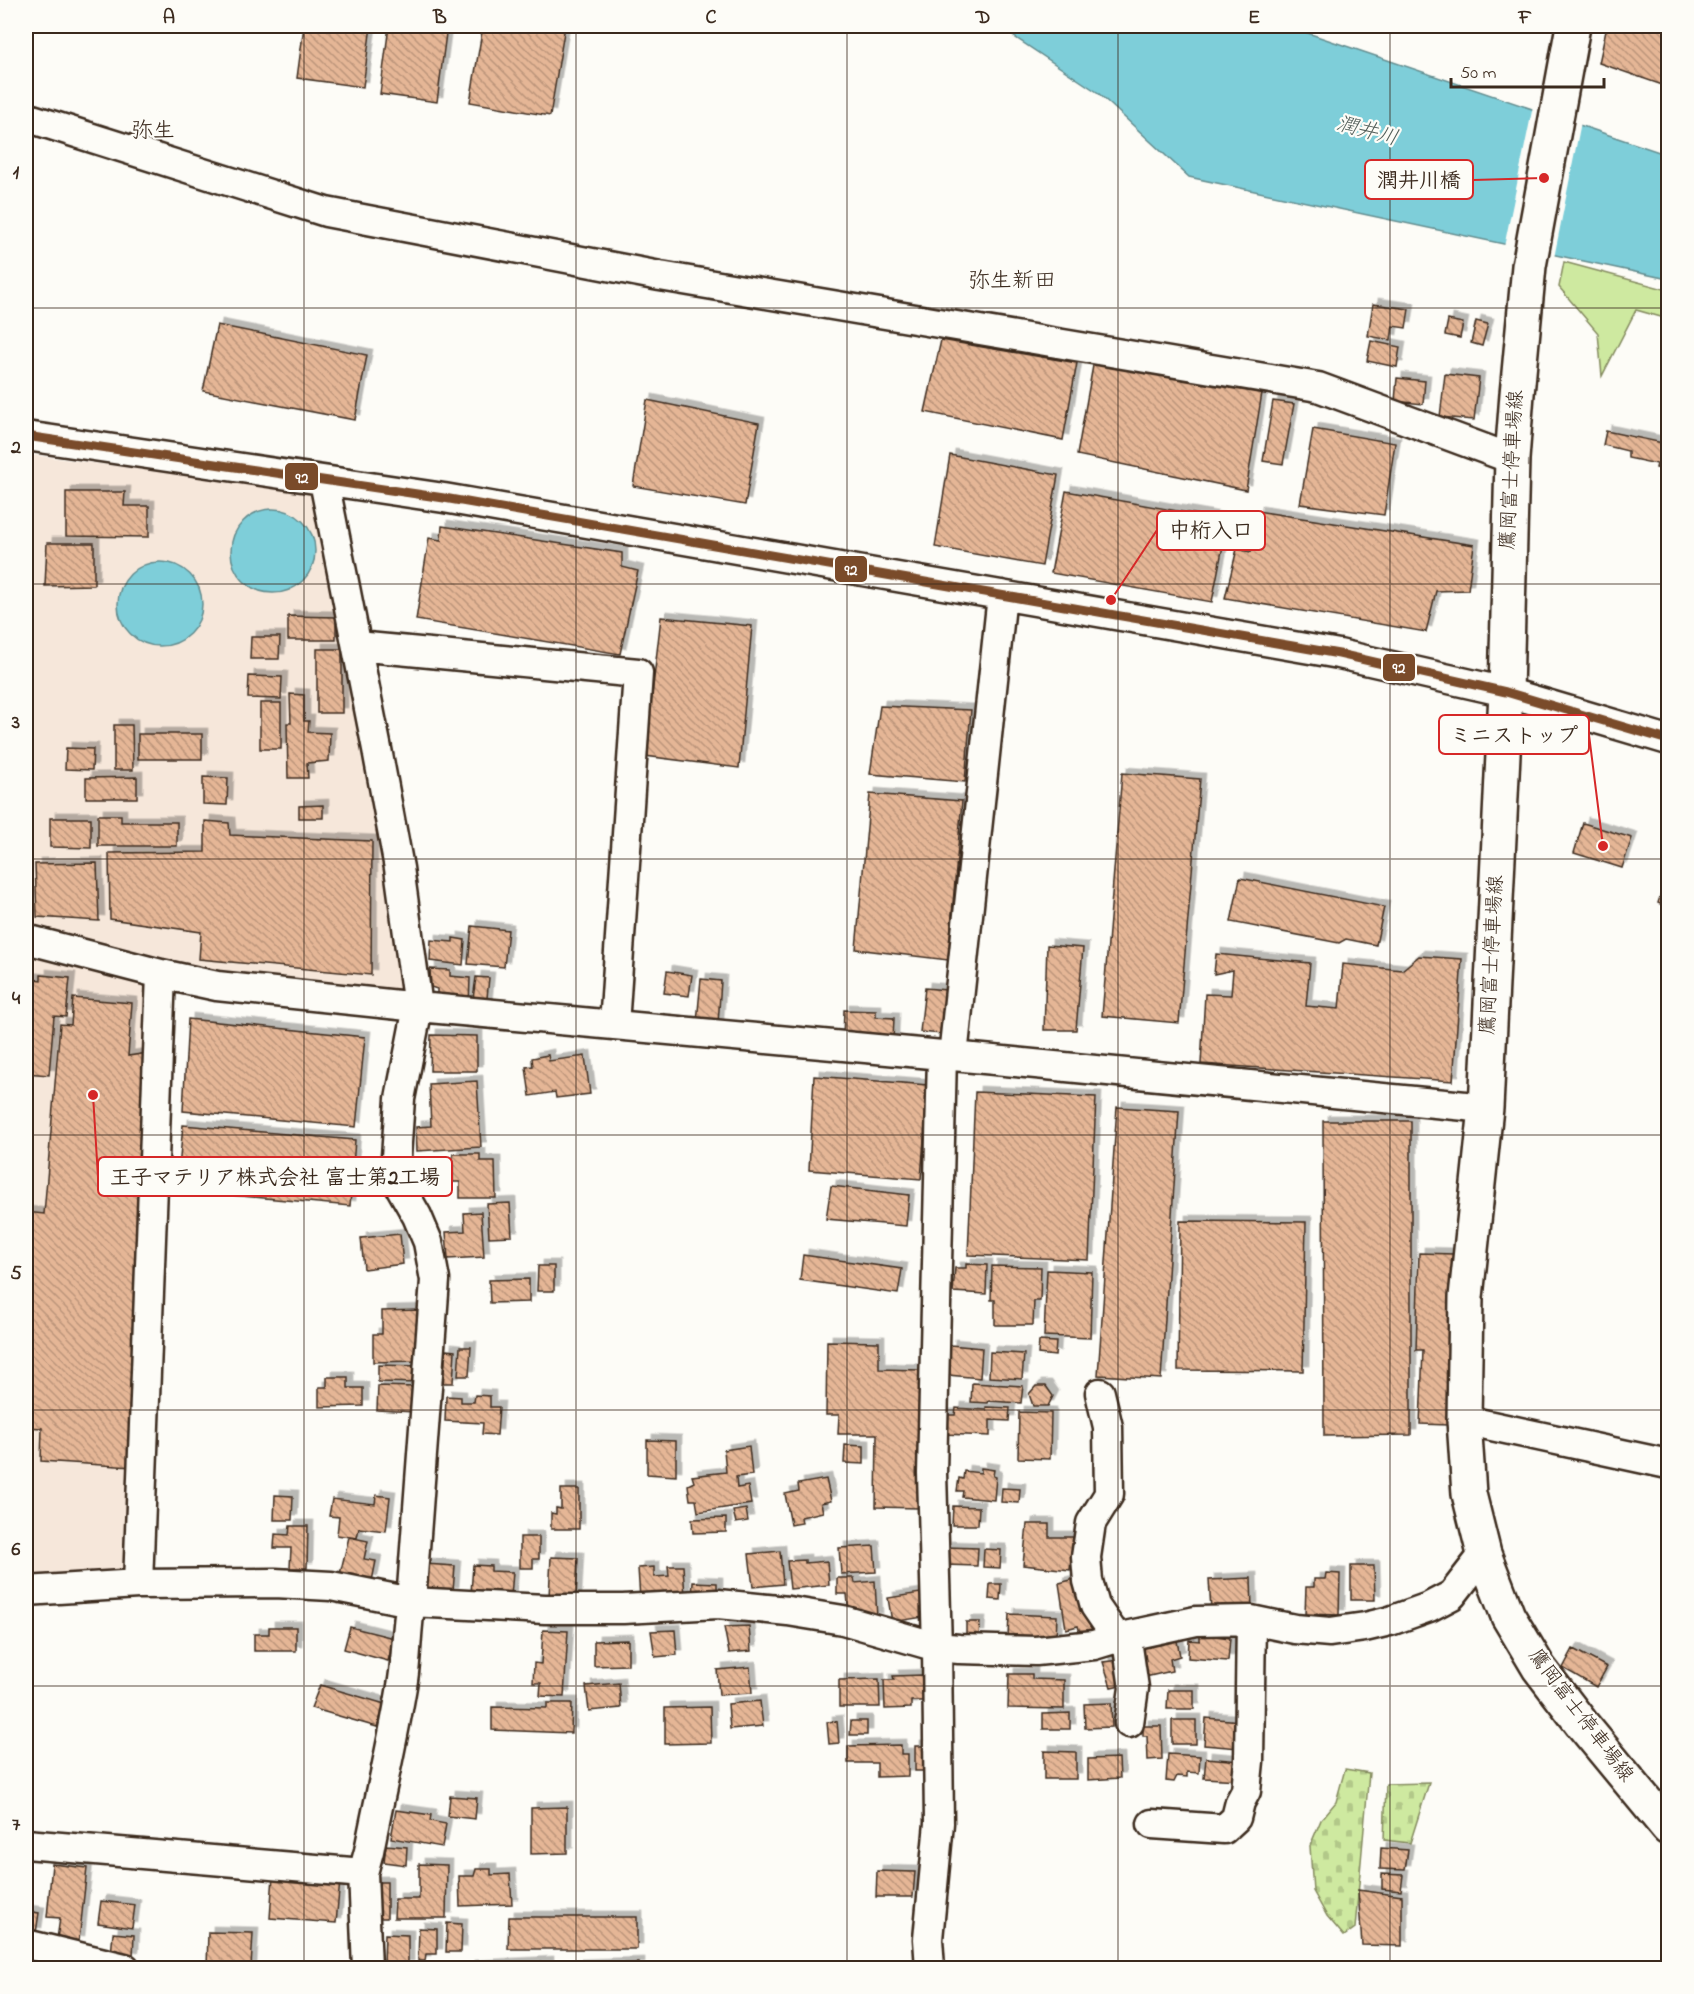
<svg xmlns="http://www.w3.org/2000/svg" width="1694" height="1994" font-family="'Indie Flower','Klee One',sans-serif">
<defs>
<pattern id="cemetery-stones" width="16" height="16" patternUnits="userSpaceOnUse" patternTransform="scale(1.5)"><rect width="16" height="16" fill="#cee9a0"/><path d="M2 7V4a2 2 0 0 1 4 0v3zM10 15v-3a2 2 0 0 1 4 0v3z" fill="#b2c889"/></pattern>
<pattern id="building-back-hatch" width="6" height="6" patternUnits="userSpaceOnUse" patternTransform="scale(1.5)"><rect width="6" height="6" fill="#e5b696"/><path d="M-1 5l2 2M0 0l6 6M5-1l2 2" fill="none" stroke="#bb947a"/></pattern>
<filter id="shadow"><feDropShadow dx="5.5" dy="-5.5" stdDeviation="0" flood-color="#0004"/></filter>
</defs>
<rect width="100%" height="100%" fill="#fdfcf7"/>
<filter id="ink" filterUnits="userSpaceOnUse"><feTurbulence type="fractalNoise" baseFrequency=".0167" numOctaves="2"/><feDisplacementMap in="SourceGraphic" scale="12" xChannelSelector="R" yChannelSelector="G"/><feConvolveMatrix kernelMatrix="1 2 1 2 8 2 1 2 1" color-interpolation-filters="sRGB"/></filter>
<g filter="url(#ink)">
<path fill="#f6e7da" d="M26,454L317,493L418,1007L170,989L138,1584L26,1587Z"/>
<path fill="#cee9a0" stroke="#848a5f" stroke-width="1.5" d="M1564,262L1668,290V319L1636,310L1602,376L1598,333L1559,287Z"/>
<path fill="url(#cemetery-stones)" stroke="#848a5f" stroke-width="1.5" d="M1345,1769L1369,1773L1355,1928L1344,1936L1327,1916L1313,1891L1310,1846L1321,1820L1336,1802Z
M1429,1783L1410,1843L1384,1840L1386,1784Z"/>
<path fill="#7eced9" stroke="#638c8e" stroke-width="1.5" d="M998,26H1287L1668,155V279L1189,177L1097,92Z
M231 551a42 42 0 1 1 84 0a42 42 0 1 1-84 0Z
M118 604a42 42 0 1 1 84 0a42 42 0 1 1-84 0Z"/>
<path fill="#fdfcf7" d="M1533,106L1581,122L1554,258L1504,247Z"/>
<path fill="url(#building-back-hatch)" stroke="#3b2a1e" stroke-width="1.5" filter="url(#shadow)" d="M304,26H371L363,87L297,78Z
M389,26H447L437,102L380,94Z
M483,26H565L550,116L470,102Z
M1607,26H1668V87L1599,63Z
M1373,304L1409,309L1406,328L1393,326L1391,340L1368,336Z
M1448,320L1463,323L1460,338L1445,335Z
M1476,321L1488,324L1482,346L1471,343Z
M217,325L367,355L355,420L203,391Z
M941,340L1077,363L1063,440L925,412Z
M1371,341L1400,347L1397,367L1367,361Z
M1094,360L1262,393L1246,490L1077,455Z
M1445,374L1479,378L1474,420L1440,417Z
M1397,378L1425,381L1423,404L1395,401Z
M647,400L759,423L745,505L633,486Z
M1273,401L1294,404L1283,464L1263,461Z
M1313,429L1395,443L1384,515L1300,504Z
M1606,431L1668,444V471L1656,468L1657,464L1628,458V451L1603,445Z
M950,455L1058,475L1042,566L935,547Z
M1066,491L1228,520L1212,602L1051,573Z
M66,492H125L124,506H149V537L66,536Z
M1257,511L1474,545L1468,590L1436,591L1426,632L1225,598L1237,549L1251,552Z
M442,526L622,553V567L638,571L620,654L416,620L429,538L441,540Z
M47,543H94V585L45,586Z
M288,616L336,617V640H288Z
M661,617L752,626L739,768L645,756Z
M251,637H280L279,659H250Z
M317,649H342V713H317Z
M249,676L282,677L281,699L248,698Z
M290,694L304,695V721H309L308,732L330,733L329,761L307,763L308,778H288L287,723H291Z
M260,703H281V749H260Z
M880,706L971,710L965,782L870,774Z
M114,725H132L133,770H114Z
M138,734H202V759H138Z
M66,748L93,749L92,770L65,769Z
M1122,773L1200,779L1179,1023L1102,1016Z
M137,777V798H86V778Z
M203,777L228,778L227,805L203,804Z
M870,794L962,801L948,960L856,949Z
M323,805V818H299V806Z
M98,815H121V822H177V846H98Z
M50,818H91V848L50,847Z
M205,821L229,823L230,835L372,841L371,975L199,959L201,932L110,919L109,853L205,852Z
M1583,823L1632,838L1622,868L1574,853Z
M97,863L99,921L37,917L35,864Z
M1668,872V907L1658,903Z
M1240,878L1384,907L1376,945L1346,939L1339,943L1231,922Z
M472,926L508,930L504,967L468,964Z
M453,938L465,940L463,965L430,961L431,940L453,942Z
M1047,945L1083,948L1076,1030H1044Z
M1216,954L1310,963L1306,1006L1339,1009L1343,964L1402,970L1419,956L1462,959L1453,1081L1201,1064L1205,994L1231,995L1233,970L1214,974Z
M430,969L450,970V976L470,978L469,1007L437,1002V989L431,987Z
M667,971L692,975L689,996L664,993Z
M41,975L70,978L66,1017L54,1016L49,1075L26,1073V978L41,980Z
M476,977L489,978L486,1008L472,1006Z
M701,979L721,981L718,1024L697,1022Z
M925,988L946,990L942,1034L920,1032Z
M73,998L132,1003L128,1056L148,1053L132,1467L41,1461L42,1428L26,1427V1212L44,1214L60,1024L71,1025Z
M844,1010L876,1011V1017L894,1018L893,1041L843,1038Z
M188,1019L365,1037L356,1127L183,1111Z
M431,1035L477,1036V1071H430Z
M548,1055L549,1061L585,1056L590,1094L556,1098L555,1092L530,1096L526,1067L533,1066L532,1058Z
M814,1076L928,1085L921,1179L809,1170Z
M477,1081L481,1147L417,1151L416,1127L431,1126L429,1084Z
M975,1092L1096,1097L1089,1260L968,1255Z
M1117,1107L1179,1111L1161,1379L1098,1375Z
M1323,1121H1411V1435L1324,1436Z
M183,1125L355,1140L350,1206L177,1190Z
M453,1154H480V1161H495L496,1198H460V1182H453Z
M831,1186L909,1195L906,1226L826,1219Z
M510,1203L512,1236L489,1237L487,1204Z
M481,1212L484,1257L448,1259L446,1232L465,1231L464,1213Z
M1180,1221L1306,1222L1303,1371L1178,1370Z
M400,1234L403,1264L364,1269L361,1238Z
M1419,1253L1454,1254L1448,1425L1420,1424L1423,1350H1416Z
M803,1255L902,1269L898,1294L800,1280Z
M966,1264L987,1265L986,1294L953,1292L955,1268H966Z
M538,1266H554V1291H537Z
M992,1266L1041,1267L1040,1301H1034L1033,1325H995V1300H991Z
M1047,1270L1092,1272L1090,1338L1044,1336Z
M529,1279V1302L490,1303L489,1280Z
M418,1310V1361L373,1362V1334H382V1311Z
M827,1341L879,1342V1369L920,1370L918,1508L876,1507L877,1434H838L839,1415H826Z
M1039,1341L1056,1342L1055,1356L1038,1354Z
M950,1345L982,1348L980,1378L948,1375Z
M460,1347H471L469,1376H458Z
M446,1350L455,1351L453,1383H443Z
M990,1352L1024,1354L1022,1379L989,1377Z
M378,1365L421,1366L420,1383L378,1382Z
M327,1377H348V1388H363V1406L319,1407V1387H327Z
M972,1383L1023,1386L1021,1403L989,1401L988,1403L971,1402Z
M378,1386L416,1387L415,1412L377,1410Z
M1036,1386H1046L1053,1396L1048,1406H1033L1029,1394Z
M475,1395L490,1396V1407H499L497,1435L482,1434L483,1423L445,1421L446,1396L461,1397V1402H474Z
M986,1407L1010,1408L1009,1421L990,1420V1436L943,1434L944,1415H955L956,1408L986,1410Z
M1019,1412L1051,1413L1050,1459L1018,1458Z
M647,1440L676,1441V1476L647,1474Z
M845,1445L864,1446V1464L844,1463Z
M749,1446L752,1475L736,1477L737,1488L748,1486L751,1504L698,1512L696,1500H690L688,1485L694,1482L692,1476L726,1472L724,1450Z
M981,1468L994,1470L993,1476L996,1477L994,1500L962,1497L963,1491H957L959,1478L963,1479L964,1471L981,1473Z
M826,1479L831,1501L821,1503L823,1512L801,1517L802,1523L791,1525L785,1494L799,1491L798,1484Z
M1002,1488L1020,1489L1019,1503L1001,1502Z
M561,1489H579V1529H551V1513L556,1514V1508L561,1509Z
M275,1495L293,1496L292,1520H274Z
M376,1495L390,1497L386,1531L359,1528L357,1538L337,1535L339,1517L329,1516L332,1499L375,1504Z
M953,1506L979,1507L978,1525H952Z
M746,1509L748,1521L736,1523L733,1511Z
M726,1518V1532L693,1533L692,1519Z
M1027,1524H1049V1537H1073L1070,1570L1023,1565Z
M290,1526H308L307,1568H290L291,1548H274L275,1534L289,1535Z
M349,1537L368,1541L364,1559L376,1561L372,1581L340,1574Z
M520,1537H539V1559H533V1568H520Z
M874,1546L876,1572L841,1574L839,1548Z
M946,1547L978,1548L977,1566L945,1565Z
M984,1549L1001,1550L1000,1568L983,1567Z
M780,1551L783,1584L753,1587L749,1554Z
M551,1557L578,1558L576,1599L549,1597Z
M805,1560V1563L827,1561L829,1585L790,1589L787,1561Z
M425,1564L455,1566L453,1592L423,1590Z
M473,1565L491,1566V1571L513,1572L511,1597L471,1593Z
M668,1566H683L685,1596L640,1599L638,1568L654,1567V1577L669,1576Z
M1351,1566H1374L1375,1600H1351Z
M1326,1573L1340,1574L1339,1615L1305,1614L1306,1587H1314V1579H1325Z
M837,1578H854L855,1583L875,1581L877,1618L849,1613L847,1594H837Z
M1079,1578L1085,1617L1091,1615L1103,1629L1080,1633L1078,1626L1066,1629L1059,1583Z
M1251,1578L1252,1608L1211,1609L1209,1580Z
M693,1582L717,1583V1597H692Z
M990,1584H1001L1000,1600L989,1599Z
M920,1593L924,1617L892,1622L888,1598Z
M1009,1614L1057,1616L1056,1639L1008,1637Z
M966,1622H980L979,1636H966Z
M749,1626L751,1651L729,1653L724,1627Z
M269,1627H296V1651H254V1634H269Z
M350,1627L394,1638L388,1661L344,1649Z
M543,1630L568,1631L564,1697L540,1696L541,1683H533L534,1663L541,1664Z
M675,1630L677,1655L655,1657L651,1631Z
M1200,1634L1230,1638L1228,1661L1188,1658L1189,1640L1200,1641Z
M1176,1636L1180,1656L1170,1659L1172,1671L1145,1677L1140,1650L1144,1647L1141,1643L1151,1641L1152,1646L1164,1644L1163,1639Z
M628,1640V1665L594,1666V1641Z
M1573,1649L1607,1667L1596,1687L1563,1668Z
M1119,1660L1125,1684L1111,1687L1103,1662Z
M750,1667L752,1693L719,1695L717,1670Z
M1009,1674H1032V1679L1064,1680V1709L1008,1708Z
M922,1675L923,1701H911V1708L885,1709L884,1680H894L893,1676Z
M879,1679L880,1707H839V1680Z
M619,1683L621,1708L589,1711L586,1686Z
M320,1685L385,1704L377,1727L311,1708Z
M1168,1690H1194V1709H1167Z
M760,1701L763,1726L730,1729L728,1704Z
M547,1703H572L571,1733L492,1730V1707L547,1708Z
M1111,1703L1112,1727L1085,1728L1084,1704Z
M710,1707L711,1743L665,1744V1708Z
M1070,1713V1729H1043V1714Z
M1206,1718L1241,1721L1239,1748L1204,1745Z
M1172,1720H1196V1744H1172Z
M837,1721L839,1743L829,1744L827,1722Z
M851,1721H867V1735H850Z
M1143,1726H1161L1162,1759L1148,1760L1147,1736H1143Z
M901,1745V1754H908V1776L877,1777V1763H848V1746Z
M915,1746H931V1771H915Z
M1044,1751L1076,1752V1779H1044Z
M1168,1754L1200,1756L1199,1773L1187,1772V1777L1177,1776L1174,1782L1166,1781Z
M1119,1758L1120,1778L1088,1780V1759Z
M1206,1758L1240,1761L1239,1780L1204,1778Z
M450,1796L477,1798L475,1819L448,1816Z
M567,1807V1853L531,1854V1808Z
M396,1810L431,1815L430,1821L446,1824L442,1847L391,1838Z
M386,1845L407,1847L406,1865L384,1862Z
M1381,1848L1408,1850L1405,1870L1380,1869Z
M52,1864L87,1868L79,1941L57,1939L60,1918L47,1917Z
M419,1864L447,1865L446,1918H394L395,1899H419Z
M476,1869H491V1875L510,1874L512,1904L460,1906L459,1876H474Z
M877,1871L915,1872L913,1897H876Z
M1382,1874L1403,1875L1401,1891L1382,1889Z
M273,1876L340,1881L336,1923L270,1918Z
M372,1882H387V1918H371Z
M1358,1890L1402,1896V1946L1362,1945Z
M101,1901L135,1905L132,1928L98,1923Z
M26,1911L39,1913L36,1933L26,1932Z
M509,1917H637V1949H508Z
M447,1923L462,1924L461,1952H446Z
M419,1928L437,1929V1954H426L425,1961H418Z
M208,1932L253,1933L251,1968H207Z
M113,1933L134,1935L133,1957L111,1955Z
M385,1934L408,1935V1966L384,1965Z
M46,1962L62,1968H45Z
M548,1962V1968H470L469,1966Z
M639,1963V1968H571V1965Z"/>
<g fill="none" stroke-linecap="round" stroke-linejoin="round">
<defs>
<path id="minor" d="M26,117L326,212L660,276L1318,387L1512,459
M26,436L444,498L1339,654L1506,692L1668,740
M324,481L377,749L399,868L418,1007L400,1099L396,1157L401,1188L417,1216L428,1242L435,1280L411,1602L545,1609H623L718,1604L788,1611L843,1620L937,1647L959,1649L1036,1651L1094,1645L1117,1638L1196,1621L1251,1620L1295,1629L1330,1632L1365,1627L1390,1621L1429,1607L1452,1595L1484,1554
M357,646L638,673L614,1025
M26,939L161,974L217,986L418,1007L953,1056L1486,1108
M953,1056L1002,595
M1100,1393L1108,1427L1109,1494L1091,1523L1086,1557L1088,1581L1095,1606L1117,1638L1128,1647L1134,1688L1129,1723
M1464,1420L1668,1464
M138,1584L161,974
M26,1591L138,1584L275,1583L331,1586L411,1602C406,1628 407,1654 403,1680C394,1737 380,1794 369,1851L363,1873L367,1968
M1152,1824L1224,1829L1236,1818L1240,1802L1246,1791L1249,1761L1251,1620
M26,1844L363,1873
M26,1944L125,1968
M930,1968L928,1939L939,1823L937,1647L932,1473L942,1055"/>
<path id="major" d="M1573,26L1529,266L1517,394L1512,459L1506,692L1486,1108L1466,1297L1464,1420L1469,1494L1484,1554L1508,1616L1539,1668L1582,1724L1668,1828"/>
</defs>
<use href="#minor" stroke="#3b2a1e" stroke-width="33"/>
<use href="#major" stroke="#3b2a1e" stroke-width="38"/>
<use href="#minor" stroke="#fdfcf7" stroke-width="28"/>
<use href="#major" stroke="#fdfcf7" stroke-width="33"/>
<defs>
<path id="bus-1" d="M26,436L444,498L1339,654L1506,692L1668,740"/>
</defs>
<use href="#bus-1" stroke="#fdfcf7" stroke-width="14"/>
<use href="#bus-1" stroke="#7a4b2a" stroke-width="9"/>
</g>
</g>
<path fill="none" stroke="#3b2a1e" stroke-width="1.5" stroke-opacity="0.55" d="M304,26V1968M576,26V1968M847,26V1968M1118,26V1968M1390,26V1968M26,308H1668M26,584H1668M26,859H1668M26,1135H1668M26,1410H1668M26,1686H1668"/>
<g text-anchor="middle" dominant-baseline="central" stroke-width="4.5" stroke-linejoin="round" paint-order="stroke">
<g font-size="20" fill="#3b2a1e" stroke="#fdfcf7">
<text transform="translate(1513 470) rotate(-87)">鷹岡富士停車場線</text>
<text transform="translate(1493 955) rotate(-87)">鷹岡富士停車場線</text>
<text transform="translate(1580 1716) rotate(53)">鷹岡富士停車場線</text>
</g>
<g font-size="21" font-style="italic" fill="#4f5b56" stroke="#fdfcf7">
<text transform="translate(1367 132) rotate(15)">潤井川</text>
</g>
<g font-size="22" fill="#3b2a1e" stroke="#fdfcf7">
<text x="153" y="132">弥生</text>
<text x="1012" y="282">弥生新田</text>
</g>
</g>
<path fill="none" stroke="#d62828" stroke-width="2" d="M1544 178L1473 180M1111 600L1157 530M1603 846L1589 735M93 1095L98 1177"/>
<g fill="#d62828" stroke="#fdfcf7" stroke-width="2">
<circle cx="1544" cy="178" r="6"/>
<circle cx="1111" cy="600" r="6"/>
<circle cx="1603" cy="846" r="6"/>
<circle cx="93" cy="1095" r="6"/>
</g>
<g fill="#fdfcf7" stroke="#d62828" stroke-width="2">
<rect x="1365" y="160" width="108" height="39" rx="6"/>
<rect x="1157" y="511" width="108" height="39" rx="6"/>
<rect x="1439" y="715" width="150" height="39" rx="6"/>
<rect x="98" y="1157" width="354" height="39" rx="6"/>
</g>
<g font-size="21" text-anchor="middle" font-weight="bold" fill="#3b2a1e">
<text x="1419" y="187">潤井川橋</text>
<text x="1211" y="537">中桁入口</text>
<text x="1514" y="742">ミニストップ</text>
<text x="275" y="1184">王子マテリア株式会社 富士第2工場</text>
</g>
<g stroke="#fdfcf7" stroke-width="2">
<rect x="284" y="462" width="35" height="29" rx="6" fill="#7a4b2a"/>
<rect x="834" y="555" width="34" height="28" rx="6" fill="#7a4b2a"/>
<rect x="1382" y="653" width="34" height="29" rx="6" fill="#7a4b2a"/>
</g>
<g font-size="16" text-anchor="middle" font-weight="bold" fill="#fff">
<text x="302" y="483">92</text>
<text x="851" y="575">92</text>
<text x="1399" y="673">92</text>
</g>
<rect width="1694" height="1994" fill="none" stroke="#fdfcf7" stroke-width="66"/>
<path d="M1451 78v9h153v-9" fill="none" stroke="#3b2a1e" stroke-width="3"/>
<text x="1460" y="78" font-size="18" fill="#3b2a1e" stroke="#fdfcf7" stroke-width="4.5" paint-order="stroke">50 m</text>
<rect x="33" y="33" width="1628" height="1928" fill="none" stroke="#3b2a1e" stroke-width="2"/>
<g font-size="20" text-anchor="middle" font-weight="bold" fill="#3b2a1e">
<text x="169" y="23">A</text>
<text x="440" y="23">B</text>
<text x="711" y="23">C</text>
<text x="983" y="23">D</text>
<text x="1254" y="23">E</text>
<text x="1525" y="23">F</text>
<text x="16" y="178">1</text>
<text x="16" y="453">2</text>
<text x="16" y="728">3</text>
<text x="16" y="1004">4</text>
<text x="16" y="1279">5</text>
<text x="16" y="1555">6</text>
<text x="16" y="1830">7</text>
</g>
</svg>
